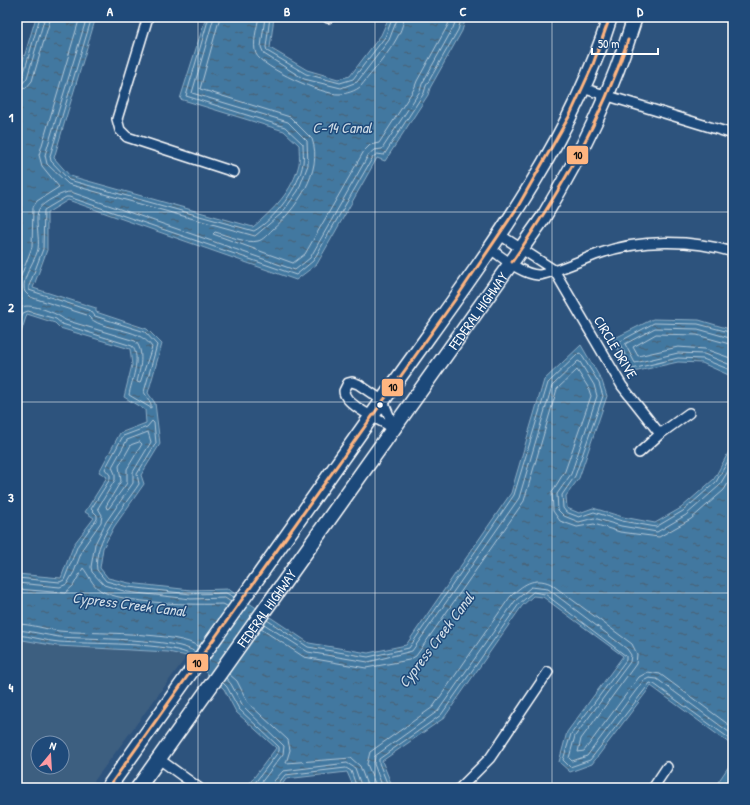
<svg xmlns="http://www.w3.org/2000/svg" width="750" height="805" font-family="'Patrick Hand',sans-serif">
<defs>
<pattern id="water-ripples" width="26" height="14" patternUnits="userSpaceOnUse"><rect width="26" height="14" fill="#4378a0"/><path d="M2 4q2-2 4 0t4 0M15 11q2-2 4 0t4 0" fill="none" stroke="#486072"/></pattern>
</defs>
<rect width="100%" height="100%" fill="#2d537d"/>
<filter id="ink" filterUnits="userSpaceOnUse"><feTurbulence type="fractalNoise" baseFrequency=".025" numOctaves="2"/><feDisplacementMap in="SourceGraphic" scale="8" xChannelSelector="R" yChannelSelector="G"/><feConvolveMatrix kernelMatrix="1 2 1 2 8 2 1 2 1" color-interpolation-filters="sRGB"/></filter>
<g filter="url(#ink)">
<path fill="#3e5e80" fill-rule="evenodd" d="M17,639L57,646L168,652L187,656L89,788H17ZM38,743H62V767H38Z"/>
<path fill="url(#water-ripples)" stroke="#8eaec6" d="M36,17H96L54,158L70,176L253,227C273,210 293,191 299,164C300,158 299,151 299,145L284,131L180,99L206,17H274L270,48L307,70L338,79L350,76L381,35L389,17H466L462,31L430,88L428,95L385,161L377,158L317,264L296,280L68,200L47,213V250L33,288L96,308V312L147,329L162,344L148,393L155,403L160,444L141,475L144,484L114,527L103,548L100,568L108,578L129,583L191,590L228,589L309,643L368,653L406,645L511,493L544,380L581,345L602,381L607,396L579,478L566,496L567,508L579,513L593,508L623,517L655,523L681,508L714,479L733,444V746L651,686L592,764L570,772L559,762L567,732L623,656L543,597L533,596L522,606L444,718L382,761L393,788H354L347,772L286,779L280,788H246L276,748L236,712L224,689L187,656L168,652L57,646L17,639V574L61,578L74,544L94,518L85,512L107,477L99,472L120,433L146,423L145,410L124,397L132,365L130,349L60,328L55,323L27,314L17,345V81Z
M653,319L699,320L733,330V377L702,363L678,362L629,373L613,339Z
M733,760V788H714Z"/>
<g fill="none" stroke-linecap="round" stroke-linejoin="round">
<path stroke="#b4c9d9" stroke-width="1" d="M87,17L45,155L47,164L68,184L255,236L282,213L298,191L308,165L307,141L288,122L192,93L214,17
M92,17L50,156L51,161L69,180L254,231C274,220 300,186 303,163C304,157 303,150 303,144L285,127L186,96L209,17
M220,17L200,89L290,117L312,139C324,171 295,210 272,230C268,234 263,240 258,241C248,244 226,235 215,232L213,234L293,263L305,254L364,151L370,145L379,143L414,89L417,81L448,25L450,17
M259,17C257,27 252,44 256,54C263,68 323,95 339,94C346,94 356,91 361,86C375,68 403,39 404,17
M265,17L261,47L264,54L304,79L341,88L357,82L389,40L398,17
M270,17L266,47L267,51L306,74L340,83L353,79L385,37L393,17
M17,79L23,76L40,17
M17,84L23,83L27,78L45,17
M17,90L26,88L32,81L51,17
M17,303L22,300L18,291V284L32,247L33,207L37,201L59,187L42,166L39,155L80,17
M17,316L22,307C31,303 57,313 65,320L135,341C145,350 140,370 137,382L140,383L152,347C137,325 102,333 87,315L30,297L25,292C20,279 35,262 38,249C40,238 34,218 39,209C42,203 64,191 71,192L295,270L310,258L369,154L374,150L382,149L420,91L422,84L453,28L457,17
M17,332L23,313L28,311L56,319L62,324L132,346C142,357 131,382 129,395L151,408V404L144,392L157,345L145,332L95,316L91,311L29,290V286L43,249L44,210L66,197H69L296,275L313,261L373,157L377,154L384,155L424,93L426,86L458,30L462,17
M733,333L698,324L654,323L619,342L632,369L678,358L703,359L733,371
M733,339L698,329L655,328L625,344L635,363L678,353L704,354L733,366
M733,345L697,335L656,334L633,347L638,356L678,347L705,349L733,359
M140,442L142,444L127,469V483L109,508L107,509L106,506L121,481L119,466L131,445Z
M17,578L60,582L64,580L78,545L97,519V515L91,509L110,479V475L105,469L123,436L147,427L152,421L154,423L156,443L137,474L139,484C124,507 92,541 97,570L106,581L128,587L191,594L226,593L234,597
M17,583L60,587L67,584L74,572L83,548L101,522L102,515L98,508L115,480V474L112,467L127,440L148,432L151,442L133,472V483L106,522L95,544L91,567L92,572L104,585L127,592L191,599L225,598L231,602
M17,589L65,593L73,586L83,568C89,575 92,585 100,590C121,604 197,605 223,604L227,606
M267,620L308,647L368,657L409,648L514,495L548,383L579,353L581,354L599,383L603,396L575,476L562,495L563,508L566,512L579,517L594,512L622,521L656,527L683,511L716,482L733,452
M17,624C31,624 45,629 59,631C88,634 180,631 199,647
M264,624L308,652L368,662L412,651L519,498L552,386L578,361L580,362L594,385L597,396L571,474L557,494L558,510L564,516L579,522L594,518L621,526L657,532L686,515L719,486L733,463
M261,629L304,657L366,668L409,660L416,656L524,501L557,389L577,370L588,387L591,396L565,471L552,492L553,511L560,521L577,527L594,524L620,532L659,537L691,519L724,490L733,475
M17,630C31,631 45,635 59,637C86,639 179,638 195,652
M17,635C31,636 45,641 59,642C85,644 176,642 192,656
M229,674L237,681L248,703L288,740L290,750L286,763L351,758L360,766L368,788
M226,678L231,684L243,706L284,746L283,754L257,788
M223,683L227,687L239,709L279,747V751L251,788
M272,788L274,781L283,771L347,763L355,768L362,788
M277,788L278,784L285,775L346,768L351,771L357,788
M377,788L367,764L370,752L433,707L510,597C522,585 534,576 551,584L632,644L637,654L636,664L581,739L578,752L584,751L639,677L648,672L660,674L733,728
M383,788L374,764L375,756L438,711L515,601L531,587L548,589L627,649L631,655L630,662L575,736L569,758L572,761L587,756L643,681L649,678L657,679L733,735
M389,788L379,763V759L441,715L519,604L533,592L545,594L626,656V660L571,734L563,760L570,767L590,760L650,683L654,684L733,741"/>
<defs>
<path id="street" d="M148,17L117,119L120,130L127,137L234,172
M328,18L329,17
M582,88L733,134
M500,235L554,270L622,386L660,434L689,413
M490,249C504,258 521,274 538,275C548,275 586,258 598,254C639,239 691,239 733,252
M352,382L358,384L383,401L394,428C383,422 344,405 344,391L348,383Z
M639,453L660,434
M159,759L199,788
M460,788L490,758L548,672
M653,788L667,767"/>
<g id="primary">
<path d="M108,788C204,653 300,519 395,383C476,269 568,152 610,17"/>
<path id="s1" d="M138,788L543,218C583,151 612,92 635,17"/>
</g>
</defs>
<use href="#street" stroke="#fff" stroke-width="12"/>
<use href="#primary" stroke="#fff" stroke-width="17"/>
<use href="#street" stroke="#1f4a7a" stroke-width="9"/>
<use href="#primary" stroke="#1f4a7a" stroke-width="14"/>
<defs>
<path id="bus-1" d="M512,262C560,192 601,121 628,40
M108,788L457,297L517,208L570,115L592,67L610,17"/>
</defs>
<use href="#bus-1" stroke="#1f4a7a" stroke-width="6"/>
<use href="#bus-1" stroke="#ffb580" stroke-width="3"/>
</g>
</g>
<path fill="none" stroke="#fff" stroke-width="1" stroke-opacity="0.55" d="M198,17V788M375,17V788M552,17V788M17,212H733M17,402H733M17,593H733"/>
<circle fill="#fff" stroke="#1f4a7a" stroke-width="1.5" cx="380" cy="405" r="3.5"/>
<g text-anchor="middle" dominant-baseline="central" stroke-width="3" stroke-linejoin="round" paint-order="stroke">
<g font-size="14" fill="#fff" stroke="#1f4a7a">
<text stroke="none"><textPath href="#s1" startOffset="586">FEDERAL HIGHWAY</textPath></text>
<text transform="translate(616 347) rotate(59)">CIRCLE DRIVE</text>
<text stroke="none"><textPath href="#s1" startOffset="221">FEDERAL HIGHWAY</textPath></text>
</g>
<g font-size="15" font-style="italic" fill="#d0dde7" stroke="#1f4a7a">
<text x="342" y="127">C-14 Canal</text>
<text transform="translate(129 604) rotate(7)">Cypress Creek Canal</text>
<text transform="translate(436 640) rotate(-53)">Cypress Creek Canal</text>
</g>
</g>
<g stroke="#1f4a7a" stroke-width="1.5">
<rect x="566" y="145" width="23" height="20" rx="4" fill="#ffb580"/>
<rect x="381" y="378" width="23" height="19" rx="4" fill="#ffb580"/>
<rect x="186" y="653" width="23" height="19" rx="4" fill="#ffb580"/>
</g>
<g font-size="11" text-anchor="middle" font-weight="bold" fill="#111">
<text x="578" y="159">10</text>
<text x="393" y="391">10</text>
<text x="197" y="667">10</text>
</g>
<rect width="750" height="805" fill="none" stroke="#1f4a7a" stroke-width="44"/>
<g transform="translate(50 755) rotate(18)"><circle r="19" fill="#1f4a7a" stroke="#7992af"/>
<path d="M0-3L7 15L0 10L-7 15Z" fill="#ff9aa2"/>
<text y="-6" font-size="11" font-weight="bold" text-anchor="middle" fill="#ffffff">N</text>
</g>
<path d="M592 48v6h66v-6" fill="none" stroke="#ffffff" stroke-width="2"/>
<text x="598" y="48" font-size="12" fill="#ffffff" stroke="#1f4a7a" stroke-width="3" paint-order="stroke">50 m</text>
<rect x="22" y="22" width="706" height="761" fill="none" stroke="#fff" stroke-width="1.5"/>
<g font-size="13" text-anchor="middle" font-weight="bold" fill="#fff">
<text x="110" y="16">A</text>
<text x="287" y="16">B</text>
<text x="463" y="16">C</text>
<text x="640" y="16">D</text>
<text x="11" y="122">1</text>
<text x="11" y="312">2</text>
<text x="11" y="502">3</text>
<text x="11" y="692">4</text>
</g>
</svg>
